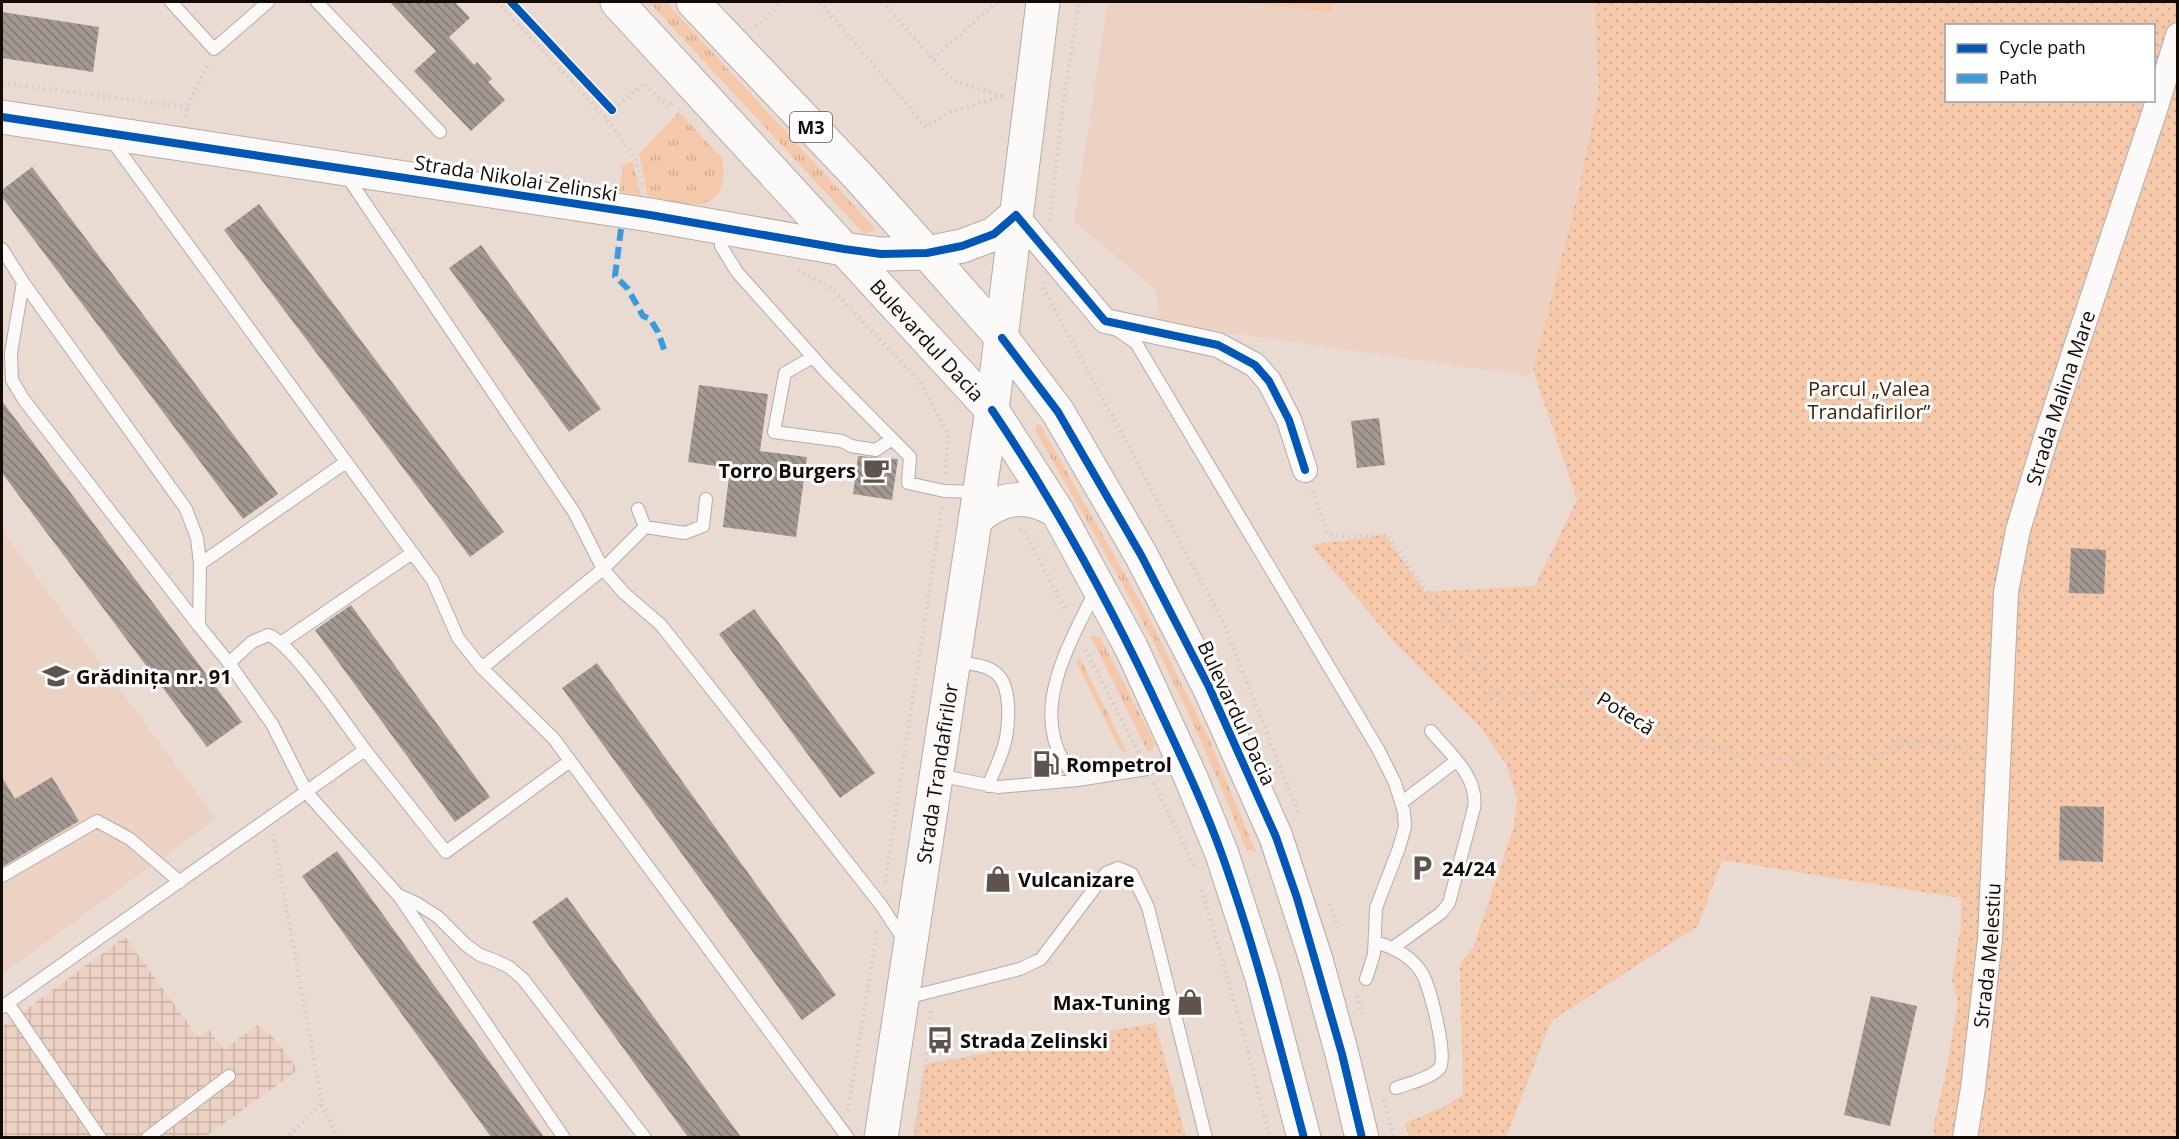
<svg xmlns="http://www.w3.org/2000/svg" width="2179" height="1139" font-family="'Open Sans',sans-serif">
<defs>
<pattern id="industrial-grid" width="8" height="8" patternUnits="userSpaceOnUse" patternTransform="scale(1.5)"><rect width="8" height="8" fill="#ebd2c3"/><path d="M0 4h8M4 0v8" fill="none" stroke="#c9b3a6"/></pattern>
<pattern id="grass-tufts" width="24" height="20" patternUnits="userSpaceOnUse" patternTransform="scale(1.5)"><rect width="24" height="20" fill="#f5c8aa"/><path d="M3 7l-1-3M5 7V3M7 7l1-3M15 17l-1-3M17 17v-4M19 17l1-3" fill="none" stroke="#d1aa91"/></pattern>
<pattern id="park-dots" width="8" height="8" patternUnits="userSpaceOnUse" patternTransform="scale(1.5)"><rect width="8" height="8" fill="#f5c8aa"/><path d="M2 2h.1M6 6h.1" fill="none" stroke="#d1aa91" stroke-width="1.8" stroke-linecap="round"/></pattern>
<pattern id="building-back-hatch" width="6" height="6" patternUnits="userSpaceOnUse" patternTransform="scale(1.5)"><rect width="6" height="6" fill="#a49992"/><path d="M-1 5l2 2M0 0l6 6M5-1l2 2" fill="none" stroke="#847b75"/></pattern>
</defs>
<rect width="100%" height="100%" fill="#e9dbd2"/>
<path fill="#ebd2c3" d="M1108,2H1594L1599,91L1578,193L1533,370L1528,376L1160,323L1156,290L1074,221Z
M3,532L216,819L2,974V533Z"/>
<path fill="url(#industrial-grid)" d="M125,937L198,1037L209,1030L224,1050L257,1025L275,1039L298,1070L205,1137H2V1027Z"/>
<path fill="url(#grass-tufts)" d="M649,2H666L870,223L874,226L873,231L864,234Z
M679,112L721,157C727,176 724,199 701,204C685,207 664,199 648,196L639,154Z
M633,162L641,196L619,191L623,165Z
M1037,424L1041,426L1145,610L1208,737L1256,852L1250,849L1247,852C1216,771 1179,690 1138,613C1105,551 1069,491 1035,430Z
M1094,636L1101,638L1155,744L1151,751L1148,752L1091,637Z
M1079,656L1127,752L1121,751L1077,664Z"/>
<path fill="url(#park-dots)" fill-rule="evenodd" d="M1594,2H2177V1137H1935L1933,1128L1945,1077L1958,1002L1952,980L1961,926V898L1722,860L1698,926L1551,1021L1506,1137H1409L1405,1123L1444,1107L1463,1094L1460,963L1473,948L1514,826L1517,798L1506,764L1481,728L1398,646L1311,545L1385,535L1425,592L1535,586L1577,499L1533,370L1578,193L1599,91ZM1946,26H2154V100H1946Z
M1155,1023L1186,1137H913L925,1064Z"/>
<path fill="#f5c8aa" d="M1239,2H1333L1331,12Z"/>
<path fill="url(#building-back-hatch)" d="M390,2H455L470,18L449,37L474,65L477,62L492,79L488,82L505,100L471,131L414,71L436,51Z
M2,12L99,27L93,72L2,58Z
M32,167L278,494L243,519L2,197V190Z
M259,204L504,532L470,557L224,230Z
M481,245L601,409L569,432L449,268Z
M699,385L768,394L760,451L807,457L796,537L723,527L730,468L688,462Z
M2,401L242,722L207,747L2,473Z
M1379,418L1385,465L1357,468L1351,421Z
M858,456L898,459L892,500L853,494Z
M2071,548L2106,550L2104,594L2069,593Z
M351,605L490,797L455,822L315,630Z
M754,609L875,773L840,798L719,634Z
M597,663L836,995L802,1020L562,688Z
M2,777L15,799L52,777L79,821L2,867Z
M2060,806L2104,807L2103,862L2059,860Z
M337,851L457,1017L544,1137H491L422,1042L302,876Z
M567,897L687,1063L741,1137H688L652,1088L532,922Z
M1871,996L1917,1006L1890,1126L1844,1115Z"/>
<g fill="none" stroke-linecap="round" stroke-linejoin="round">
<defs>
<path id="lane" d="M171,2L214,49L268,2
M317,2L440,132
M110,138L433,581L458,638L482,668L554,739L848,1138
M346,175L574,512L603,569L624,593L661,625L881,905L905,942
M721,230V246L737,272L828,374L910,457L908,483L944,491L978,492
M2,249L23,282
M1116,329L1136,343L1378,749L1395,783L1404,812L1405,827L1399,848L1376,908L1374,954L1366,979
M813,357L785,373L774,432L842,441L851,446L876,450L892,439
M638,509L645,527L685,533L703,526L706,499
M200,564L346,462
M199,626L200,564L197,538L186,509L23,282L11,353L12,380L24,400L199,626L229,663L272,724L307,793L398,895L416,903L438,917L466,945L480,955L494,960L509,967L523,979L645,1138
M282,642L412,553
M954,661C968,664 988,664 998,675C1011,688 1009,721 1006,738C1003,754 994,771 988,786
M229,663L252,642L268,635C291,642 347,726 365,750
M482,668L603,569L645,527
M937,775L998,787L1078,780L1147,769L1179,758
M1078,780C1073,774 1068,768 1064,762C1030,706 1072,640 1096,589
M1401,803L1456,761
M2,876L97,821L130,839L180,882
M399,896L564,1138
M1375,942C1393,947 1413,957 1423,975C1430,989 1449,1059 1439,1069C1429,1079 1409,1083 1396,1088
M1394,947L1441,913L1449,903L1474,808C1479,777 1449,753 1431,731
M906,998L1020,969L1041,959L1106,873L1118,868L1132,874L1148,907L1206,1138
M8,1003L100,1138
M2,1007L365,750L446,852L570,761
M147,1138L229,1076"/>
<g id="street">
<path d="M1016,215L1105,321L1218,345L1255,365L1269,381L1289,420L1305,470"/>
<path id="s1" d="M1965,1138L1973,1088L1990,939L2006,592L2018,530L2047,434L2155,110L2178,35"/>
</g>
<g id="secondary">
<path d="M2,117L650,215L844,249L881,254L927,253L962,246L994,234L1016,215"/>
<path id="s2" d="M881,1138L992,410L1043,2"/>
</g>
<g id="highway">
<path id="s3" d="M617,2L992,410L1057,511L1131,647L1191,778L1222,854L1262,978L1304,1138"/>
<path d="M693,2L858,176L927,253L1002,338L1058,412L1141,555L1209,687L1276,837L1317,963L1342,1054L1362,1138"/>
<path d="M975,520C1001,496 1026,493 1057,511"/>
</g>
</defs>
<use href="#lane" stroke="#b6aba4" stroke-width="14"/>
<use href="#street" stroke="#b6aba4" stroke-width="26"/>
<use href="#secondary" stroke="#b6aba4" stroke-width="35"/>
<use href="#highway" stroke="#b6aba4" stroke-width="35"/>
<path stroke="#d0cdca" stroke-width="4" stroke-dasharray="1.5 4.5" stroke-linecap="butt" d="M497,2L605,117L635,158L643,188
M820,2L926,127L951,112L1003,96
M882,2L953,81L1003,96
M756,27L781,2
M933,59L997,2
M2,83L187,107
M186,117L187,107L208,64
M605,117L644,83L668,107L673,103
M1050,221L1063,105L1079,2
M798,270L831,288L920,382L948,434L945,476
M1043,282V288L1223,622L1298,812
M1313,491L1328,534L1346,537L1388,535L1501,699L1560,685L1586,688L1651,730L1674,739L1755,758L1805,760L1882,754L1900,744L1924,742L1961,749L1976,759
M1020,529L1024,531L1066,611
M1085,650L1140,755
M1154,783L1195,868
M273,834L322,1104L286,1138
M885,882L942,507
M1202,890L1244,1036L1270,1138
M1330,904L1337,928
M1357,996L1362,1014
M1384,1100L1394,1138
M322,1104L338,1138
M848,1111L877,931
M916,1138L931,1010"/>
<use href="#lane" stroke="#fcfaf8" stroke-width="12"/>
<use href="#street" stroke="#fcfaf8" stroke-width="24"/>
<use href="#secondary" stroke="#fcfaf8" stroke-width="33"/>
<use href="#highway" stroke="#fcfaf8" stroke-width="33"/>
<path stroke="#3b99dd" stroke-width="6" stroke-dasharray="12 6" stroke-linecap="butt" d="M621,229L615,276L628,289L643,316L650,319L658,332L666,355"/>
<defs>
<path id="cycleway" d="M511,2L612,110
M2,117L650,215L844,249L881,254L927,253L962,246L994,234L1016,215L1105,321L1218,345L1255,365L1269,381L1289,420L1305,470
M1002,338L1058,412L1141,555L1209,687L1276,837L1297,898L1342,1054L1362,1138
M992,410C1059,509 1115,613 1165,722C1185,765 1206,810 1222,855C1255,947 1279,1043 1304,1138"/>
</defs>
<use href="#cycleway" stroke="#fff" stroke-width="11"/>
<use href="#cycleway" stroke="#0057b8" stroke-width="8"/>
</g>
<defs>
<symbol id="cafe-bare" viewBox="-9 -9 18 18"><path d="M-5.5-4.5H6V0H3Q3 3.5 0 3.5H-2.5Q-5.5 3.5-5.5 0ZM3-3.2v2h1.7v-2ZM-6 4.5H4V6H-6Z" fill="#5e544d" stroke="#fff" stroke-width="2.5" paint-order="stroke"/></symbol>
<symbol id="school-bare" viewBox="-9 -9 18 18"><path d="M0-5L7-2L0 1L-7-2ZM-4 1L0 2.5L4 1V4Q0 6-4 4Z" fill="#5e544d" stroke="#fff" stroke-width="2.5" paint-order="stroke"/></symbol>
<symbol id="fuel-bare" viewBox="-9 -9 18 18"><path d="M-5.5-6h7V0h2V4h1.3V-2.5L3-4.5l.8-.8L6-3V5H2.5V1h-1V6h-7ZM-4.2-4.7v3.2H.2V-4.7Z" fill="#5e544d" stroke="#fff" stroke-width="2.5" paint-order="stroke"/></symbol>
<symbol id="parking-bare" viewBox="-9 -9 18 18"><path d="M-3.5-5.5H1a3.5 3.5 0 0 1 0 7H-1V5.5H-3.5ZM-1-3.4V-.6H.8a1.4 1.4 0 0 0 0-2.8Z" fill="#5e544d" stroke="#fff" stroke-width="2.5" paint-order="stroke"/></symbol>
<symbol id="shop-bare" viewBox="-9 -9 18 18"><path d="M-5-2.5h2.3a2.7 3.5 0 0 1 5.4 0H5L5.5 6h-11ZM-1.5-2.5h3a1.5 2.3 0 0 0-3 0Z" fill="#5e544d" stroke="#fff" stroke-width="2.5" paint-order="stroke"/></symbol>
<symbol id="bus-bare" viewBox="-9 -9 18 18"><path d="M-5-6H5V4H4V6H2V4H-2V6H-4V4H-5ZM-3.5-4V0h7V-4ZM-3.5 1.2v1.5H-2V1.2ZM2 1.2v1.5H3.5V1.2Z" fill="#5e544d" stroke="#fff" stroke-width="2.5" paint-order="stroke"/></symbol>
</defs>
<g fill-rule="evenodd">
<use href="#cafe-bare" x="857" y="451" width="38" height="38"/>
<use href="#school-bare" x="37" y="657" width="38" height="38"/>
<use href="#fuel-bare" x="1027" y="745" width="38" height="38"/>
<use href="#parking-bare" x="1403" y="849" width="38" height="38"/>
<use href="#shop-bare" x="979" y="860" width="38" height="38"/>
<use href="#shop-bare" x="1171" y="983" width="38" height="38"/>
<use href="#bus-bare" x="921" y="1021" width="38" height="38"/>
</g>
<g text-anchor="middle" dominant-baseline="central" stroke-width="6" stroke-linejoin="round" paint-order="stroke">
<rect fill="#fff" stroke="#5a5451" stroke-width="1.5" x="790" y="112" width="42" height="30" rx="4.5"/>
<g font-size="18" font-weight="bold" fill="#130b06">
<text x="811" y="127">M3</text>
</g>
<g font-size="20" fill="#130b06" stroke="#fff">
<text transform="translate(516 178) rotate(9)">Strada Nikolai Zelinski</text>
<text stroke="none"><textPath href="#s3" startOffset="459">Bulevardul Dacia</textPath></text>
<text stroke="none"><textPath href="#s1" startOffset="750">Strada Malina Mare</textPath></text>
<text transform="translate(1237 713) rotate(65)">Bulevardul Dacia</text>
<text transform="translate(1626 713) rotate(32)">Potecă</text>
<text stroke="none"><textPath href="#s2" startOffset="369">Strada Trandafirilor</textPath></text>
<text stroke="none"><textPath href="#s1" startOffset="184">Strada Melestiu</textPath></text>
</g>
<g font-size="20" fill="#42240d" stroke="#fff">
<text x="1869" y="388">Parcul „Valea<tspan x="1869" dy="23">Trandafirilor”</tspan></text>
</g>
<g font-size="20" font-weight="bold" fill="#130b06" stroke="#fff" text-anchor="start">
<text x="856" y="470" text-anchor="end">Torro Burgers</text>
<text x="76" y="676">Grădinița nr. 91</text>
<text x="1066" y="764">Rompetrol</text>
<text x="1442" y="868">24/24</text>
<text x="1018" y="879">Vulcanizare</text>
<text x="1170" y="1002" text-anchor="end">Max-Tuning</text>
<text x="960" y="1040">Strada Zelinski</text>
</g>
</g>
<rect width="2179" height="1139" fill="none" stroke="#130b06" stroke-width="6"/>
<rect x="1945" y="24" width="210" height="78" fill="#ffffff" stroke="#a19d9b" stroke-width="1.5"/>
<rect x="1957" y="44" width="30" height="9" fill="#0057b8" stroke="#a19d9b" stroke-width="1.5"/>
<text x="1999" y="54" font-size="18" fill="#130b06">Cycle path</text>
<rect x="1957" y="74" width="30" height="9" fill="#3b99dd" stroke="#a19d9b" stroke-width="1.5"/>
<text x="1999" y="84" font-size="18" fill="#130b06">Path</text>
</svg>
